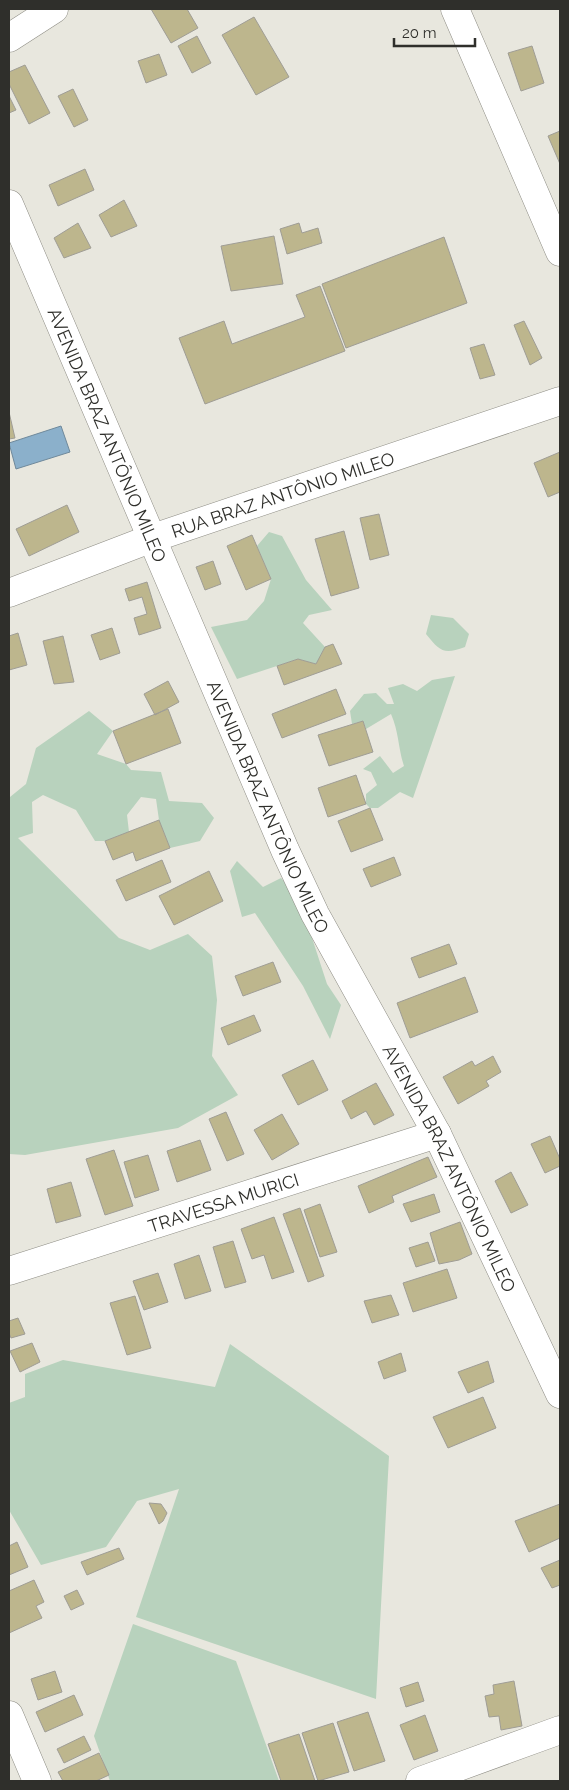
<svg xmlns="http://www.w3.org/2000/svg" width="569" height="1790" font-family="Raleway,sans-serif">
<rect width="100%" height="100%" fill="#e8e7de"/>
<path fill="#b8d2bd" d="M269,532L282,536L306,580L332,610L309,615L303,623L325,647L316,664L298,659L237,679L211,627L247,620L264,601L271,579L257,546Z
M431,615L453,618L469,634L465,647C443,655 440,651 426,634Z
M455,676L413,798L400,792L378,808H370L366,804V794L377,785L371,772L363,769L380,756L393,773L404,766C398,748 399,732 391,714L366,729L363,721L352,724L350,711L364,694L376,693L387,704H394L388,688L403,684L417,691L432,680Z
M89,711L113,731L97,754L126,764L131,770L161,772L169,801L202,803L214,818L200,841L170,848L159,820L156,799L141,797L127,815L129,832L105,841H95L76,810L43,795L32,802L33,833L18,838L119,938L150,950L188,934L212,956L217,1000L212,1056L238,1095L178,1128L25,1155L9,1154V796L10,797L26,784L36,748Z
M237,861L263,887L281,878L299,898L327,984L341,1005L330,1039L303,986L255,913L242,917L230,871Z
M230,1344L389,1456L376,1699L136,1617L179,1489L137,1501L106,1547L41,1565L9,1510V1403L25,1397V1374L63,1360L215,1387Z
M133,1624L236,1661L279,1781H110L94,1736Z"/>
<path fill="#8bb0cb" stroke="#6f899b" d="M61,426L70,452L16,469L9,443Z"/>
<path fill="#bdb68d" stroke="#9f9d95" d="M151,9H187L198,28L171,43Z
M254,17L289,77L256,95L222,35Z
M197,36L211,63L192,73L178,46Z
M532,46L544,83L521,91L508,53Z
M159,54L167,75L146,83L138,61Z
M25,65L50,113L29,124L9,84V72Z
M73,89L88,120L74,127L58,96Z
M9,96L16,110L9,113Z
M560,131V164L548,136Z
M85,169L94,190L58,206L49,185Z
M124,200L137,226L111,237L99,215Z
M78,223L91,248L64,258L54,238Z
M299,223L302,233L318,228L322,243L287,254L280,229Z
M274,236L283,284L231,291L221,246Z
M444,237L467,303L346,348L322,284Z
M320,286L345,351L205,404L179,338L224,321L232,344L305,317L296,295Z
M524,321L542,358L530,365L514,325Z
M484,344L495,375L480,379L470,348Z
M9,412L15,438L9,439Z
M560,452V492L548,497L534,463Z
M67,505L79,532L29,556L16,529Z
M379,514L389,555L370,560L360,518Z
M344,531L359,588L331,596L315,539Z
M252,535L271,579L246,590L227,546Z
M213,561L221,584L205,590L196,567Z
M147,582L161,628L139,635L134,618L147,614L142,597L129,601L125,589Z
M112,628L120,653L100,660L91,635Z
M18,633L27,665L9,670V636Z
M63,636L74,682L54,684L43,641Z
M333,644L342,664L284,685L277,666L298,659L316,664L325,647Z
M168,681L179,702L155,715L144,694Z
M336,689L346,714L282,738L272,714Z
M168,709L181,743L126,764L113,731Z
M363,721L373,752L329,766L318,735Z
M356,775L366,804L328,817L318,788Z
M370,808L383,840L351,852L338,821Z
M159,820L170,848L136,861L133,852L113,860L105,841Z
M394,857L401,875L371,887L363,869Z
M162,860L171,882L126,901L116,880Z
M209,871L223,901L174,925L159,896Z
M449,944L457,964L419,978L411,958Z
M273,962L281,982L243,996L235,976Z
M465,977L478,1012L410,1038L397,1003Z
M254,1015L261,1031L228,1045L221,1028Z
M493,1056L501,1072L486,1081L489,1086L458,1104L443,1077L472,1061L475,1066Z
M313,1060L328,1090L298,1105L282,1075Z
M376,1083L394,1115L374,1125L366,1111L351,1119L342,1101Z
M226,1112L244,1154L227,1161L209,1119Z
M282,1114L299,1144L272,1160L254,1130Z
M550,1136L560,1159V1166L545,1173L531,1144Z
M200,1140L211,1170L177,1182L167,1151Z
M114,1150L133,1206L105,1215L86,1159Z
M148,1155L159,1190L135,1198L124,1162Z
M428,1157L437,1177L392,1196L394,1202L369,1213L358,1186Z
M511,1172L528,1205L511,1213L495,1181Z
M71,1182L81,1216L56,1223L47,1189Z
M434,1194L440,1212L411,1222L403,1204Z
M320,1204L337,1252L320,1257L304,1210Z
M300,1208L324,1276L308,1282L283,1214Z
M274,1217L294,1272L272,1279L264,1255L252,1259L241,1229Z
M460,1222L472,1254L459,1260L439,1264L430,1233Z
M233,1241L246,1282L225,1288L213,1247Z
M428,1242L435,1261L416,1267L409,1248Z
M199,1255L211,1291L185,1299L174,1264Z
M447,1269L457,1298L413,1312L403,1283Z
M158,1273L168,1302L144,1310L133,1281Z
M391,1295L399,1315L372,1323L364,1301Z
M135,1296L151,1348L127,1355L110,1303Z
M18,1318L25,1334L11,1338L9,1333V1321Z
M32,1343L40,1362L20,1372L10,1351Z
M401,1353L406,1371L384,1379L378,1362Z
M488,1361L494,1382L468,1393L458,1372Z
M483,1397L496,1428L448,1448L433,1417Z
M149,1503L161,1504L167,1513L163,1521L159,1524Z
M560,1504V1538L529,1552L515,1521Z
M17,1542L28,1567L9,1575V1546Z
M119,1548L124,1559L87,1575L81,1562Z
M560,1560V1585L552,1588L541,1568Z
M34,1580L44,1602L36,1606L42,1618L9,1633V1591Z
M77,1590L84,1604L71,1610L64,1596Z
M55,1671L62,1692L38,1700L31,1679Z
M514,1681L522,1726L501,1730L499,1716L489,1717L485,1696L494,1694L493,1685Z
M418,1682L424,1701L406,1707L400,1688Z
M74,1695L83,1715L45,1732L36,1712Z
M368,1712L385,1761L354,1771L337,1722Z
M425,1715L438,1751L414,1760L400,1725Z
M333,1723L349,1772L318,1781L302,1733Z
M299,1734L315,1781H281L268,1744Z
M84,1736L91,1750L64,1763L57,1749Z
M99,1753L109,1775L96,1781H63L58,1772Z"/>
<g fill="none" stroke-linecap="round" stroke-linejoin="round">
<defs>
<g id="street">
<path d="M455,9L560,252"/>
<path id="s1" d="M9,204L285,850L315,914L437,1134L560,1394"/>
<path id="s2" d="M9,593L150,539L560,401"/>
<path id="s3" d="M9,1271L437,1134"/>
<path d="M9,1715L37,1781"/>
<path d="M420,1781L560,1730"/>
</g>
<path id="secondary" d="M9,38L54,9"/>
</defs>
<use href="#street" stroke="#8e8d85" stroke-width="29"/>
<use href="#secondary" stroke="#8e8d85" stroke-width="29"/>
<use href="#street" stroke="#fff" stroke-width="28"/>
<use href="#secondary" stroke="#fff" stroke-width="28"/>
</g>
<g text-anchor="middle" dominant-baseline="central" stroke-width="4.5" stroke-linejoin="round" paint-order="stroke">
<g font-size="18" fill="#2f2f2b" stroke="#e8e7de">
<text stroke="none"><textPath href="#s1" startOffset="251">AVENIDA BRAZ ANTÔNIO MILEO</textPath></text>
<text stroke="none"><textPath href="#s2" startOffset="291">RUA BRAZ ANTÔNIO MILEO</textPath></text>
<text stroke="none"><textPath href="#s1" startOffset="656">AVENIDA BRAZ ANTÔNIO MILEO</textPath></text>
<text stroke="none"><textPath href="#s1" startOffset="1061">AVENIDA BRAZ ANTÔNIO MILEO</textPath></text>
<text stroke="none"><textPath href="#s3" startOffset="225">TRAVESSA MURICI</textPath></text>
</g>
</g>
<rect width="569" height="1790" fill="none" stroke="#2f2f2b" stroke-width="20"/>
<path d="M394 38v8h81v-8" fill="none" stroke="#2f2f2b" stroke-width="2.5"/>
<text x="402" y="38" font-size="15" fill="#2f2f2b" stroke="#e8e7de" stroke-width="4" paint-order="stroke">20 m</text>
</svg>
